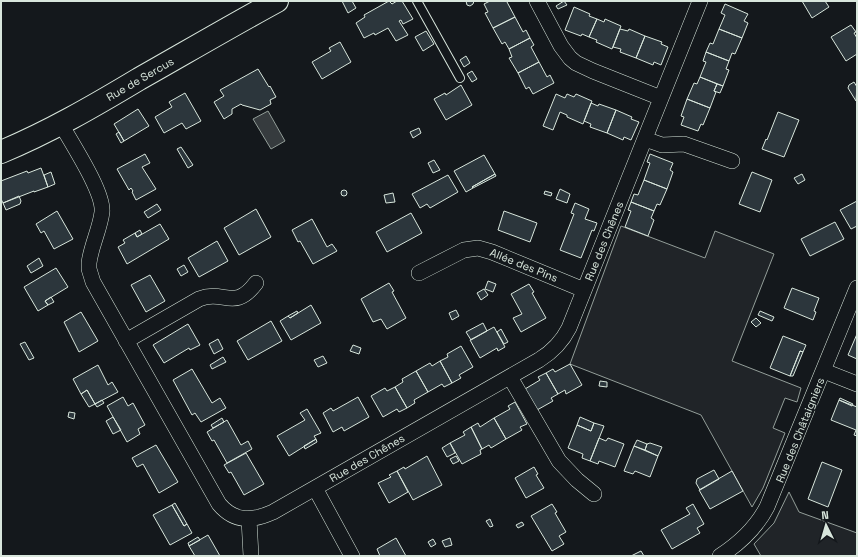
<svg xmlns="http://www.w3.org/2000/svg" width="858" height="557" font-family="'Space Grotesk',sans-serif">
<rect width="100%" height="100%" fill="#14181c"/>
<path fill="#202428" stroke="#939e99" d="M621,226L705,258L715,231L774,254L732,361L801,388L797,402L785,398L773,428L785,433L763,488L752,507L701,415L570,364Z
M789,492L799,512L857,533V556H761L754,544L774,523Z"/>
<path fill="#363b3e" stroke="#939e99" d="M268,111L285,141L271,149L253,119Z"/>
<path fill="#2c363c" stroke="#d8e6dc" d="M342,1H352L356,8L348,13Z
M389,1L392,4L397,1H402L413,19L403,24L401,20L399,21L408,35L396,41L388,28L375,35L374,33L364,38L356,23L365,17L364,15Z
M466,1H474L473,4L470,6L467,5Z
M490,1H508L507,2L515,17L493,28L485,13L488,12L484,4Z
M564,1L567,5L558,9L556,6Z
M802,1H825L829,7L812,18Z
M725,4L748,14L744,21L748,23L742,38L719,29L725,15L721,13Z
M574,7L590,14L589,16L597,19L589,37L582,34L581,36L565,30Z
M515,17L523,32L526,30L530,38L509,49L505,42L502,44L493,28Z
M597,19L604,22L605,19L621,26L612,49L596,42L597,40L589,37Z
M851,25L856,32L854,33L857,38V54L846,61L831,37Z
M620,29L628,31L629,29L645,36L636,58L620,52L621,49L613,47Z
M719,29L742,38L735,54L732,53L729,61L706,52L710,43L713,44Z
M426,31L434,44L423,51L415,37Z
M645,36L662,42L661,44L668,47L661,65L654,62L653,65L636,58Z
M530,38L534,45L531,47L539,62L518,73L509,58L512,57L509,49Z
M340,42L351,62L322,79L312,62L331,51L329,48Z
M706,52L729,61L726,69L729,70L723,86L700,77L706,62L703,61Z
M466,56L470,63L464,67L460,60Z
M539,62L547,77L550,75L554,83L533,94L529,87L526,89L518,73Z
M258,69L269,87L270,86L276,97L270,100L271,104L260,110L242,105L241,104L232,109V114L224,119L214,102L224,96L220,90Z
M472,71L477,79L472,82L467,74Z
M700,77L717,84L714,91L716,92L710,108L687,99L694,83L697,84Z
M854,82L857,87L856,101L848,88L849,85Z
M717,84L723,86L720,93L714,91Z
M461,85L472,105L446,120L434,99L445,93L446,95Z
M185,93L201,121L186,129L182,123L164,133L155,117L172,107L169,102Z
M556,94L565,98L567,94L574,97L576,94L592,101L583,124L567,117V115L560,112L553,130L543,126Z
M687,99L710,108L703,125L701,124L698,131L681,125L684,117L681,116Z
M591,103L598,106L599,104L616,110L607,133L590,127L591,124L584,121Z
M138,109L149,126L124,141L114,124Z
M616,110L632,117L631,119L639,122L631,140L624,137L623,140L607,133Z
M778,112L799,120L784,157L762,149L766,139L767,140Z
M419,128L421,133L413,138L410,132Z
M119,132L124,141L121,143L116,134Z
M181,147L193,165L188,168L177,149Z
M145,154L150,163L142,167L156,189L136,200L132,192L133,191L131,188L129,190L117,169Z
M650,154L673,163L670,170L673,172L667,189L644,180L650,163L647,162Z
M484,155L495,174L472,187L473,188L466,192L454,171Z
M434,160L440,170L433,173L428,163Z
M41,168L48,187L34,192V191L3,203L1,199V181L27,171L28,173Z
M51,172L55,184L48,187L44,175Z
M752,172L772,180L760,212L739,204Z
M495,174L496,176L473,188L472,187Z
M802,174L805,180L798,184L794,178Z
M448,175L458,192L430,208L427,204L420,208L412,194Z
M644,180L667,189L660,205L657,204L654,211L631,202L634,194L638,195Z
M560,189L570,194L567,203L556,199Z
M341 193a3 3 0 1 1 6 0a3 3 0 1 1-6 0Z
M545,191L552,193L551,196L544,194Z
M393,193L395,202L386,203L384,195Z
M19,196L21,201L20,204L6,210L3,203Z
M857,201V226L851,229L840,210Z
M631,202L654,211L651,218L654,220L648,236L625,227L631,211L628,210Z
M575,203L589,209L585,219L597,223L594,231L592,230L581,258L560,250L574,214L571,213Z
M157,204L161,210L148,218L144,212Z
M256,209L271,237L239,255L224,228Z
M57,211L73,239L54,249L44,231L41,233L36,224Z
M504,211L537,223L530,242L498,230Z
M411,213L422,233L387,252L376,232Z
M312,219L327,247L332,244L337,251L313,264L300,241L298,242L292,230Z
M835,222L844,239L810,256L801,239Z
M160,224L169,239L127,264L118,247L125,243L123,240L135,233L137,237Z
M140,230L142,234L137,237L135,233Z
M217,241L228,261L199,277L188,258Z
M39,258L43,266L31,273L27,266Z
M184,265L188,272L181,276L177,269Z
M56,268L68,287L45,301L48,305L38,311L24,287Z
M150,275L165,301L146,312L131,285Z
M488,281L496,284L493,292L485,289Z
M389,283L394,291L392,292L406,318L387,329L381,319L373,322L361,299Z
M529,284L534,292L532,293L546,318L521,332L513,318L522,314L511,294Z
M792,288L819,298L814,311L816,312L813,320L784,308Z
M484,289L488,295L481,300L477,293Z
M51,297L54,302L48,305L45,301Z
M311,305L321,323L291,340L280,321L288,316L290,318Z
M456,310L459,316L452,320L449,313Z
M297,311L298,313L290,318L288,316Z
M760,311L774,317L772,321L758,315Z
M81,312L98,341L79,352L64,322Z
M756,318L761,323L756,327L751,322Z
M271,321L282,341L248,360L237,341Z
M483,323L487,331L471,340L466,332Z
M188,324L200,345L190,350L189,348L164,363L153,345Z
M494,327L505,347L498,351L497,348L480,358L470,340Z
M501,329L508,342L504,344L497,332Z
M857,334V359L848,355Z
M783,336L806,345L803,352L800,351L790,376L770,368Z
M218,339L223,349L214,354L209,344Z
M25,342L34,358L29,360L20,344Z
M353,345L361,348L359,354L350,351Z
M461,346L473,367L459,375L461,378L452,383L440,361L448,357L447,354Z
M800,351L803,352L793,376H790Z
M323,356L327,363L318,367L314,360Z
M223,357L226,362L212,369L210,365Z
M440,361L452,383L444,387L442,384L428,392L416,371L430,363L432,366Z
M570,364L582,385L566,394L565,390L558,394L546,373L553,369L555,372Z
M98,365L108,385L112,382L118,392L95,404L87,390L81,394L73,379Z
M192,369L212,403L220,398L226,408L201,422L195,413L192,415L173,380Z
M416,371L428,392L414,400L415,403L407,408L395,387L403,382L402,379Z
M546,373L558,394L551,398L553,401L537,410L525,389L540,380L538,377Z
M600,381L607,382V387L599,386Z
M395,387L407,408L399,412L397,409L383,417L371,396L385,388L387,391Z
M87,390L95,404L89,407L81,394Z
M123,397L128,406L133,403L145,425L138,429L140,434L127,442L107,406Z
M358,397L369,417L344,431L342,427L333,432L323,413L331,408L333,411Z
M840,398L853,404L852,406L839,400Z
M102,400L104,403L97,407L95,404Z
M839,400L857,407V436L854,435L856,430L831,420Z
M515,402L527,424L520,427L522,430L506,439L494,418L510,409L508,406Z
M307,409L321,433L314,436L316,439L289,456L277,436L305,420L300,413Z
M69,412L75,413L74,419L68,417Z
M113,417L121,430L113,434L106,421Z
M580,417L594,423L591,431L577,425Z
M222,418L224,422L213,428L211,425Z
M494,418L506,439L491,448L489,445L482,449L471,427L478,423L480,427Z
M227,420L241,445L248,441L252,449L227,463L214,440L212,441L207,432Z
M594,423L604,426L590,461L582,458L583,454L568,448L577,425L591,431Z
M471,427L482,449L480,450L481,454L462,464L450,443L465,435L463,432Z
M599,438L606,441L608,438L624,444L615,467L599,461L598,464L590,461Z
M316,439L317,442L305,449L304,446Z
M637,440L647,444L645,450L634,446Z
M450,443L455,453L447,457L442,448Z
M650,443L662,447L658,456L645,450L647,444Z
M156,445L178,482L159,493L143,464L137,467L132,458Z
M634,446L658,456L650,477L635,471L633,474L624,471Z
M246,453L264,484L244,495L231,472L229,473L224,465Z
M427,456L442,485L413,500L397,471L404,467L405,469Z
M456,456L459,461L453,464L450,459Z
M822,462L842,470L828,507L808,499Z
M534,467L538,474L536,475L544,488L526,498L515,478Z
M714,470L719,479L700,490L696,483L697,479Z
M397,471L408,492L389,503L378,483L391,477L389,475Z
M732,471L743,491L710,509L699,490Z
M175,503L187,524L184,526L172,505Z
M552,504L557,512L555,513L566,532L559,536L564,544L552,551L531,516Z
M693,504L704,524L697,528L700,533L672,549L661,530L690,514L686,508Z
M172,505L184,526L187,524L192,533L170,545L153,515Z
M490,519L493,526L490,527L486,521Z
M522,522L524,525L518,528L516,525Z
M208,535L220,556H195L189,546Z
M198,537L200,540L189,546L188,543Z
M396,538L406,556H380L377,549Z
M450,538L452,545L445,547L442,541Z
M433,539L436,544L431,547L428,542Z
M641,551L644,556H631Z"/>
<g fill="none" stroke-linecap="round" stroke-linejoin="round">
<defs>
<path id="lane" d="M417,1L460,78"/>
<path id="street" d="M537,1L561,46L570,58L576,63L593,71L661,98
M61,124C72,144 104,192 102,212C100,229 91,246 89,263V269L93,282L219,504C235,523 253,521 273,512L539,360C552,352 562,342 569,328L700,1
M645,139L662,145L684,144L732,161
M419,273L464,250L478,248L492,252L584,290
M126,341L199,299C225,289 234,312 256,283
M824,371L857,384
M510,377L559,461L577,480L594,494
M315,488L352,556
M249,519L251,556
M720,556C740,543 756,528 767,507L857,288"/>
<path id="secondary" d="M1,152C49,132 94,106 139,79C185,53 231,26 277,1"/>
</defs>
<use href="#lane" stroke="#d8e6dc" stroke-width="10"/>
<use href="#street" stroke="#d8e6dc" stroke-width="16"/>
<use href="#secondary" stroke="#d8e6dc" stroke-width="24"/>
<use href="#lane" stroke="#14181c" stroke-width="8"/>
<use href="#street" stroke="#14181c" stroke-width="15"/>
<use href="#secondary" stroke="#14181c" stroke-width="22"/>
</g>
<g text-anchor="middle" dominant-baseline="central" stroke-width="3" stroke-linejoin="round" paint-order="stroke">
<g font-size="11" fill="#d8e6dc" stroke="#14181c">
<text transform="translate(140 79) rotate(-30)">Rue de Sercus</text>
<text transform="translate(604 241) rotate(-68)">Rue des Chênes</text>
<text transform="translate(524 265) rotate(22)">Allée des Pins</text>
<text transform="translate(800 430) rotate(-68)">Rue des Châtaigniers</text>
<text transform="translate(367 458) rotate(-30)">Rue des Chênes</text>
</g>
</g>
<rect width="858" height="557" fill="none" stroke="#d8e6dc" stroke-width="4"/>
<g transform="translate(826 525) rotate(355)" stroke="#14181c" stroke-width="3" paint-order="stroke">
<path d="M0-3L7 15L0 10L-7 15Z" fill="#d8e6dc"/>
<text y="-6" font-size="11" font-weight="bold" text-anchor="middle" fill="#d8e6dc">N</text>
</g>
</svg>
